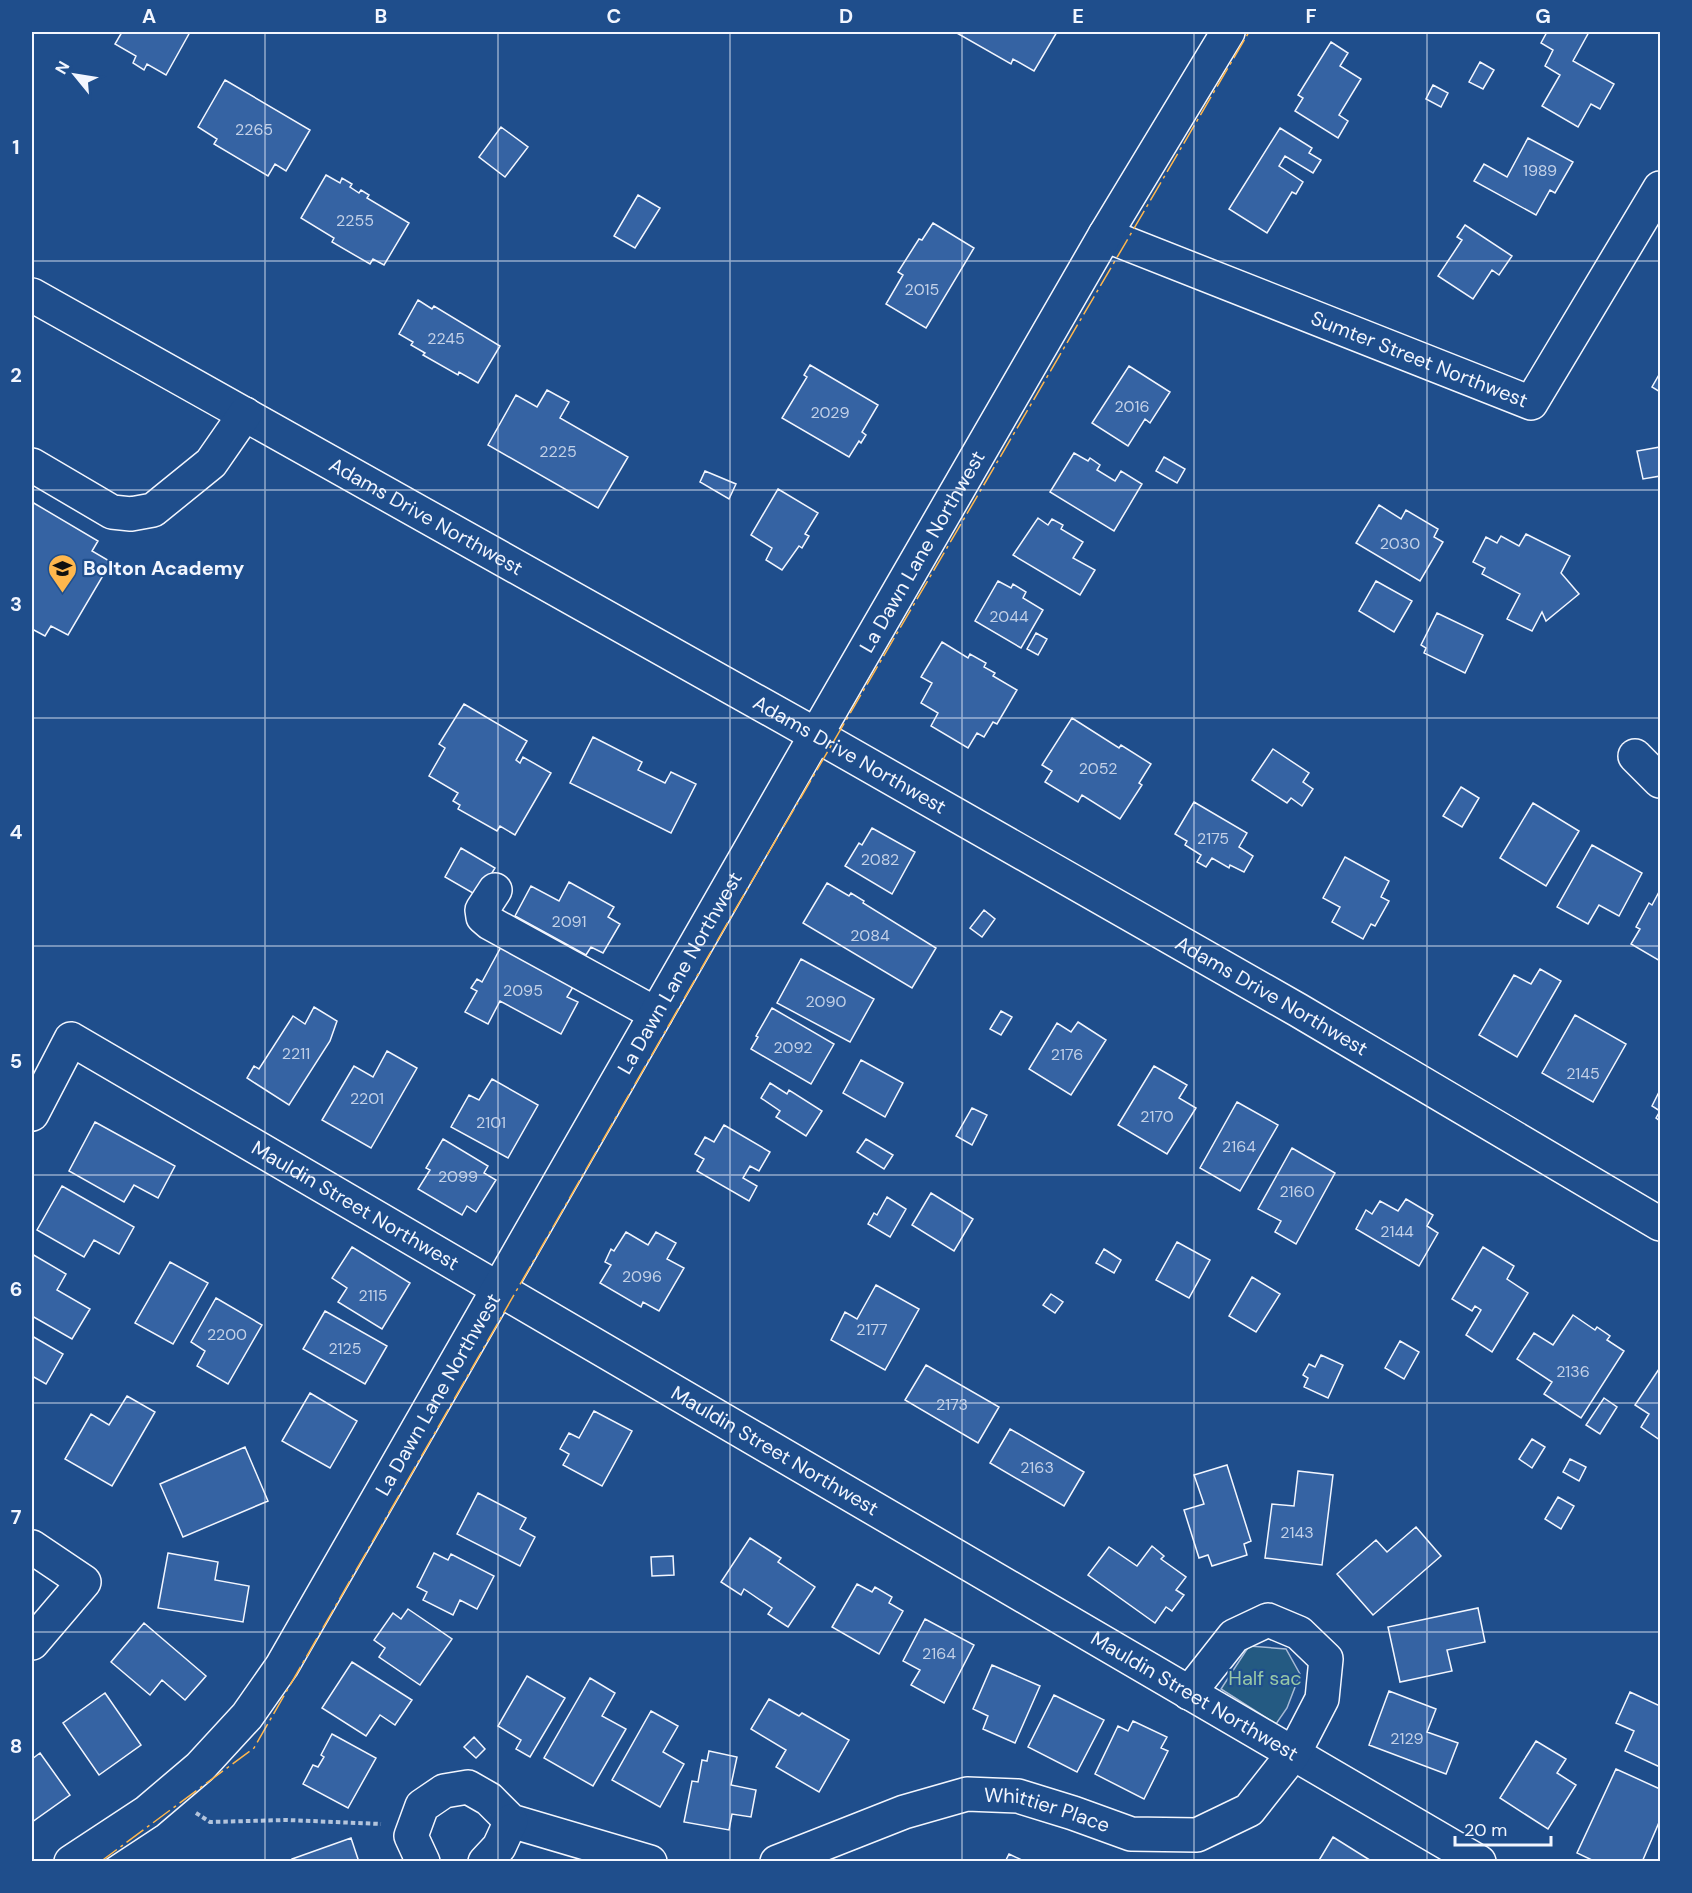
<svg xmlns="http://www.w3.org/2000/svg" width="1692" height="1893" font-family="'DM Sans',sans-serif">
<rect width="100%" height="100%" fill="#1f4e8c"/>
<path fill="#245a82" stroke="#a8bbd7" stroke-width="1.5" d="M1249,1646L1286,1649L1300,1674L1287,1708L1276,1724L1221,1689Z"/>
<path fill="#3563a3" stroke="#f2f6ff" stroke-width="1.5" d="M122,32H190L166,75L147,64L144,70L133,63L136,56L115,44Z
M955,32H1057L1034,71L1013,59L1011,64Z
M1547,32H1589L1573,61L1614,84L1600,109L1591,104L1578,127L1542,106L1560,75L1545,66L1553,50L1541,43Z
M1331,42L1348,53L1340,66L1361,79L1339,115L1348,121L1338,138L1295,111L1303,98L1298,95Z
M1480,62L1494,70L1483,89L1469,82Z
M225,80L310,130L286,171L275,164L268,176L214,144L217,139L198,127Z
M1433,85L1448,93L1441,107L1426,99Z
M501,127L528,147L505,177L479,157Z
M1280,128L1312,148L1309,153L1321,160L1313,173L1285,156L1279,166L1303,182L1296,194L1292,192L1267,233L1229,209Z
M1528,138L1573,162L1555,193L1550,190L1536,215L1474,181L1484,164L1507,177Z
M326,175L340,183L342,178L352,184L350,187L359,193L361,190L369,195L367,198L409,223L384,265L373,259L370,264L332,242L334,238L301,218Z
M638,195L660,208L635,248L614,236Z
M933,223L974,248L926,328L886,304L903,275L898,272L919,239L922,240Z
M1465,225L1512,256L1499,275L1492,270L1473,299L1438,276L1462,240L1457,237Z
M418,300L432,309L434,306L500,346L478,383L459,372L458,375L423,355L425,353L411,345L413,342L399,334Z
M810,365L878,405L862,432L866,435L861,443L859,441L849,457L782,418L807,377L804,375Z
M1129,366L1170,392L1150,423L1145,419L1128,446L1092,423Z
M1660,373V392L1652,387Z
M547,390L569,402L560,418L628,457L598,508L488,445L516,395L537,407Z
M1660,447V476L1643,479L1637,451Z
M1074,453L1088,461L1090,458L1100,465L1097,470L1115,481L1121,471L1142,484L1114,531L1050,492Z
M1164,457L1185,469L1177,483L1156,471Z
M705,471L736,484L729,499L700,482Z
M778,489L818,513L805,534L809,536L802,548L799,546L782,570L766,560L772,548L751,535Z
M32,502L98,541L92,551L111,562L68,635L51,626L45,636L32,629Z
M1379,505L1401,519L1406,510L1438,529L1434,537L1443,542L1420,581L1356,543Z
M1038,518L1048,525L1052,519L1063,525L1061,529L1083,542L1073,558L1095,570L1080,595L1013,555Z
M1526,534L1570,556L1561,573L1579,594L1546,621L1542,612L1532,631L1507,619L1520,594L1482,574L1485,568L1473,562L1486,537L1497,543L1501,536L1519,546Z
M998,581L1011,588L1013,584L1026,592L1023,598L1043,610L1021,648L975,621Z
M1376,581L1412,601L1394,632L1359,611Z
M1437,613L1483,635L1465,673L1424,653L1426,648L1421,645Z
M1036,633L1047,639L1038,655L1027,649Z
M942,642L968,658L970,654L986,663L984,667L995,673L993,676L1017,690L997,724L993,722L984,737L977,733L968,748L931,726L938,713L921,703L932,683L921,677Z
M464,704L527,741L516,760L520,763L523,757L551,773L515,835L500,826L497,831L458,809L460,805L453,801L458,793L429,776L445,748L439,744Z
M1072,718L1119,748L1121,745L1151,764L1139,783L1142,785L1120,819L1082,795L1078,802L1045,782L1052,771L1042,765Z
M593,737L642,762L638,770L665,783L671,772L696,784L671,833L570,783Z
M1273,749L1309,773L1303,782L1313,789L1302,806L1291,798L1287,803L1252,780Z
M1461,787L1479,798L1462,827L1443,816Z
M1194,802L1247,833L1239,847L1253,856L1244,872L1230,865L1229,868L1212,858L1206,867L1197,862L1201,855L1185,845L1187,841L1175,834Z
M1533,803L1579,831L1546,886L1500,858Z
M872,828L915,852L892,894L845,866L859,843L862,845Z
M1592,845L1642,873L1619,916L1599,905L1588,924L1557,907Z
M461,848L495,868L478,896L445,877Z
M1345,857L1389,881L1381,897L1389,901L1375,926L1371,924L1363,939L1332,922L1340,907L1323,898Z
M569,882L614,907L608,917L620,924L603,953L591,947L586,955L515,916L531,886L559,901Z
M827,883L849,896L851,893L864,901L863,903L936,948L912,988L803,923Z
M1660,890V961L1631,944L1640,929L1636,927L1649,903L1652,905Z
M984,910L995,919L982,937L970,928Z
M501,947L573,987L567,997L578,1002L561,1034L500,1001L488,1024L465,1012L477,991L471,988L477,979L482,982Z
M801,959L874,999L850,1042L777,1003Z
M1540,969L1561,981L1517,1057L1479,1035L1514,975L1531,984Z
M314,1007L337,1021L330,1041L289,1105L247,1078L254,1066L259,1069L293,1016L305,1024Z
M772,1008L834,1044L811,1084L751,1049L758,1037L756,1036Z
M1001,1011L1012,1017L1001,1035L990,1029Z
M1575,1015L1626,1044L1593,1102L1542,1073Z
M1078,1022L1106,1040L1071,1095L1029,1069L1057,1023L1071,1032Z
M387,1051L417,1068L371,1148L322,1120L354,1066L373,1077Z
M861,1060L903,1083L885,1117L843,1093Z
M1154,1066L1187,1085L1179,1098L1196,1108L1167,1154L1118,1125Z
M492,1079L538,1105L508,1158L451,1127L469,1095L479,1100Z
M770,1083L787,1094L789,1090L822,1111L806,1136L776,1117L780,1111L761,1098Z
M1660,1090V1121L1656,1118L1660,1111L1652,1106Z
M1237,1102L1278,1125L1240,1191L1200,1168Z
M972,1108L987,1115L972,1145L956,1136Z
M95,1122L175,1166L158,1198L134,1185L124,1202L69,1171Z
M724,1125L770,1152L759,1171L750,1166L743,1178L757,1186L749,1201L697,1171L704,1159L695,1154L705,1137L714,1142Z
M443,1139L488,1166L484,1173L496,1180L476,1212L467,1206L462,1215L418,1189L430,1170L426,1168Z
M866,1139L893,1155L884,1169L857,1152Z
M1292,1148L1335,1173L1296,1244L1275,1232L1281,1221L1258,1209Z
M62,1186L134,1227L119,1254L94,1240L84,1257L37,1230Z
M931,1193L973,1219L954,1251L912,1225Z
M887,1197L906,1209L890,1237L868,1224L874,1213L877,1215Z
M1406,1199L1433,1215L1427,1226L1438,1233L1419,1266L1356,1229L1366,1210L1372,1214L1380,1201L1398,1211Z
M626,1232L648,1245L656,1232L676,1243L667,1259L684,1268L659,1311L643,1302L641,1307L600,1283L611,1265L605,1262L611,1249L614,1251Z
M1177,1242L1210,1260L1189,1298L1156,1280Z
M352,1247L410,1283L382,1329L338,1302L347,1288L332,1278Z
M1483,1247L1514,1266L1507,1279L1528,1293L1492,1352L1466,1335L1481,1310L1475,1306L1472,1311L1452,1299Z
M1104,1249L1121,1260L1114,1273L1096,1263Z
M32,1254L66,1274L57,1290L90,1309L72,1339L32,1316Z
M170,1262L208,1283L173,1344L135,1323Z
M1252,1277L1280,1294L1256,1332L1229,1316Z
M876,1285L919,1309L885,1370L831,1340L845,1312L857,1319Z
M1051,1294L1063,1302L1055,1313L1043,1305Z
M216,1298L262,1325L228,1384L197,1366L205,1351L191,1342Z
M325,1311L387,1346L365,1384L303,1349Z
M1573,1315L1595,1330L1597,1327L1610,1336L1607,1340L1624,1351L1581,1418L1544,1394L1552,1382L1517,1359L1534,1333L1553,1345Z
M32,1336L63,1354L46,1384L32,1376Z
M1400,1341L1419,1352L1404,1379L1385,1368Z
M1321,1355L1343,1365L1328,1398L1304,1387L1308,1378L1303,1375L1309,1364L1315,1367Z
M926,1365L999,1407L978,1443L905,1400Z
M1659,1369L1660,1370V1440L1641,1427L1649,1414L1635,1405Z
M310,1393L357,1421L330,1468L282,1441Z
M127,1396L155,1412L112,1486L65,1459L91,1414L109,1425Z
M1604,1398L1617,1407L1600,1434L1586,1425Z
M594,1411L632,1431L602,1486L563,1465L569,1454L560,1449L569,1433L579,1438Z
M1010,1429L1084,1472L1064,1506L990,1463Z
M1532,1439L1545,1447L1532,1468L1519,1459Z
M245,1447L268,1501L183,1537L160,1484Z
M1570,1459L1586,1467L1579,1481L1563,1472Z
M1227,1465L1251,1541L1244,1544L1247,1555L1212,1566L1208,1555L1199,1558L1184,1510L1204,1504L1194,1475Z
M1298,1471L1333,1475L1322,1565L1265,1558L1272,1504L1294,1506Z
M478,1493L526,1518L520,1529L535,1537L520,1566L457,1534Z
M1558,1497L1574,1506L1561,1529L1545,1519Z
M1416,1527L1441,1556L1373,1615L1337,1574L1376,1540L1387,1552Z
M750,1538L781,1558L778,1562L815,1587L788,1627L768,1614L772,1608L744,1589L741,1595L721,1582Z
M1152,1546L1164,1556L1161,1559L1186,1577L1176,1590L1184,1595L1172,1611L1166,1607L1155,1623L1088,1575L1109,1547L1137,1566Z
M168,1553L218,1562L215,1580L249,1586L243,1622L158,1608Z
M434,1553L448,1560L451,1554L494,1576L477,1609L460,1600L453,1615L423,1600L427,1592L417,1587Z
M673,1556L674,1575L652,1576L651,1557Z
M857,1584L872,1592L875,1587L892,1597L889,1603L903,1611L879,1654L832,1627Z
M1478,1608L1485,1642L1447,1650L1452,1671L1400,1682L1388,1627Z
M408,1609L452,1639L420,1685L379,1657L385,1648L374,1640L393,1613L401,1619Z
M925,1619L974,1645L944,1703L911,1685L920,1670L903,1661Z
M144,1623L206,1676L185,1700L162,1680L150,1695L111,1662Z
M352,1662L412,1700L395,1725L380,1715L366,1736L322,1708Z
M992,1665L1040,1686L1015,1743L983,1729L988,1716L973,1709Z
M527,1676L565,1698L530,1757L516,1749L521,1740L498,1726Z
M590,1678L615,1693L602,1716L626,1729L593,1786L544,1758Z
M1389,1691L1436,1709L1427,1732L1458,1743L1446,1774L1369,1745Z
M1630,1692L1660,1706V1767L1625,1751L1634,1731L1616,1723Z
M105,1693L141,1745L99,1775L63,1723Z
M1054,1695L1104,1720L1077,1772L1028,1747Z
M769,1699L799,1716L802,1713L849,1740L819,1792L776,1767L786,1750L751,1729Z
M651,1711L678,1726L663,1752L684,1764L660,1807L612,1780Z
M1133,1721L1167,1737L1161,1748L1168,1751L1144,1799L1095,1774L1118,1726L1128,1731Z
M332,1734L376,1758L348,1808L303,1784L313,1765L318,1767L324,1757L321,1755Z
M474,1737L485,1749L476,1758L464,1747Z
M1536,1741L1566,1759L1557,1773L1576,1785L1548,1829L1500,1798Z
M709,1751L737,1757L731,1785L756,1790L751,1817L732,1814L729,1830L684,1822L692,1781L698,1782L702,1760L707,1761Z
M40,1753L70,1795L32,1822V1759Z
M1616,1769L1660,1789V1820L1642,1862H1596L1577,1853Z
M1333,1837L1373,1862H1318Z
M351,1838L359,1862H293L292,1859Z
M1009,1854L1026,1862H1005Z"/>
<g fill="none" stroke-linecap="round" stroke-linejoin="round">
<defs>
<g id="minor">
<path id="s1" d="M1105,235L1531,403L1660,188"/>
<path id="s2" d="M32,295L816,735L1298,1010L1660,1224"/>
<path d="M32,465L112,512L131,514L153,510L211,463L245,414"/>
<path d="M1635,756L1660,781"/>
<path d="M495,890L482,910L483,917L490,923L656,1014"/>
<path id="s3" d="M32,1114L71,1039L1479,1862"/>
<path d="M32,1547L84,1582L32,1643"/>
<path id="s4" d="M71,1862L147,1812L200,1767L247,1716L282,1666L816,735L1105,235L1228,32"/>
<path d="M423,1862L411,1836L422,1806L444,1791L468,1787L489,1799L511,1821L650,1862"/>
<path d="M485,1862L499,1847L511,1821"/>
<path id="s5" d="M777,1862L904,1812L967,1794L1018,1796L1073,1813L1131,1834L1197,1835L1249,1810L1294,1753L1322,1699L1326,1659L1299,1633L1268,1620L1234,1636L1189,1693"/>
</g>
</defs>
<use href="#minor" stroke="#f2f6ff" stroke-width="36"/>
<path stroke="#b3c4dc" stroke-width="4" stroke-dasharray="4.5 3" stroke-linecap="butt" d="M196,1813L210,1822L287,1820L381,1824"/>
<use href="#minor" stroke="#1f4e8c" stroke-width="33"/>
<path stroke="#ffb74d" stroke-width="1.5" stroke-dasharray="21 4.5 3 4.5" stroke-linecap="butt" d="M100,1862L254,1748L732,915L1249,32"/>
</g>
<path fill="none" stroke="#f2f6ff" stroke-width="1.5" stroke-opacity="0.55" d="M265,32V1862M498,32V1862M730,32V1862M962,32V1862M1194,32V1862M1427,32V1862M32,261H1660M32,490H1660M32,718H1660M32,946H1660M32,1175H1660M32,1403H1660M32,1632H1660"/>
<defs>
<symbol id="school-pin" viewBox="-11 -11 22 30"><path d="M0 17L-7.5 6A9.5 9.5 0 1 1 7.5 6Z" fill="#ffb74d" stroke="#1f4e8c"/><path d="M0-5L7-2L0 1L-7-2ZM-4 1L0 2.5L4 1V4Q0 6-4 4Z" fill="#111"/></symbol>
</defs>
<g fill-rule="evenodd">
<use href="#school-pin" x="46" y="552" width="33" height="45"/>
</g>
<g text-anchor="middle" dominant-baseline="central" stroke-width="4.5" stroke-linejoin="round" paint-order="stroke">
<g font-size="16" fill="#c3d1e8">
<text x="254" y="129">2265</text>
<text x="1540" y="170">1989</text>
<text x="355" y="220">2255</text>
<text x="922" y="289">2015</text>
<text x="446" y="338">2245</text>
<text x="1132" y="406">2016</text>
<text x="830" y="412">2029</text>
<text x="558" y="451">2225</text>
<text x="1400" y="543">2030</text>
<text x="1009" y="616">2044</text>
<text x="1098" y="768">2052</text>
<text x="1213" y="838">2175</text>
<text x="880" y="859">2082</text>
<text x="569" y="921">2091</text>
<text x="870" y="935">2084</text>
<text x="523" y="990">2095</text>
<text x="826" y="1001">2090</text>
<text x="793" y="1047">2092</text>
<text x="296" y="1053">2211</text>
<text x="1067" y="1054">2176</text>
<text x="1583" y="1073">2145</text>
<text x="367" y="1098">2201</text>
<text x="1157" y="1116">2170</text>
<text x="491" y="1122">2101</text>
<text x="1239" y="1146">2164</text>
<text x="458" y="1176">2099</text>
<text x="1297" y="1191">2160</text>
<text x="1397" y="1231">2144</text>
<text x="642" y="1276">2096</text>
<text x="373" y="1295">2115</text>
<text x="872" y="1329">2177</text>
<text x="227" y="1334">2200</text>
<text x="345" y="1348">2125</text>
<text x="1573" y="1371">2136</text>
<text x="952" y="1404">2173</text>
<text x="1037" y="1467">2163</text>
<text x="1297" y="1532">2143</text>
<text x="939" y="1653">2164</text>
<text x="1407" y="1738">2129</text>
</g>
<g font-size="20" fill="#f2f6ff" stroke="#1f4e8c">
<text stroke="none"><textPath href="#s1" startOffset="338">Sumter Street Northwest</textPath></text>
<text stroke="none"><textPath href="#s2" startOffset="452">Adams Drive Northwest</textPath></text>
<text stroke="none"><textPath href="#s4" startOffset="1576">La Dawn Lane Northwest</textPath></text>
<text stroke="none"><textPath href="#s2" startOffset="938">Adams Drive Northwest</textPath></text>
<text stroke="none"><textPath href="#s4" startOffset="1090">La Dawn Lane Northwest</textPath></text>
<text stroke="none"><textPath href="#s2" startOffset="1424">Adams Drive Northwest</textPath></text>
<text stroke="none"><textPath href="#s3" startOffset="414">Mauldin Street Northwest</textPath></text>
<text stroke="none"><textPath href="#s4" startOffset="604">La Dawn Lane Northwest</textPath></text>
<text stroke="none"><textPath href="#s3" startOffset="900">Mauldin Street Northwest</textPath></text>
<text stroke="none"><textPath href="#s3" startOffset="1386">Mauldin Street Northwest</textPath></text>
<text stroke="none"><textPath href="#s5" startOffset="284">Whittier Place</textPath></text>
</g>
<g font-size="20" font-weight="bold" fill="#f2f6ff" stroke="#1f4e8c" text-anchor="start">
<text x="83" y="568">Bolton Academy</text>
</g>
<g font-size="20" fill="#97c8a6" stroke="#1f4e8c">
<text x="1265" y="1678">Half sac</text>
</g>
</g>
<rect width="1692" height="1893" fill="none" stroke="#1f4e8c" stroke-width="66"/>
<g transform="translate(75 75) rotate(300)" stroke="#1f4e8c" stroke-width="4.5" paint-order="stroke">
<path d="M0-4.5L10 22L0 15L-10 22Z" fill="#f2f6ff"/>
<text y="-9" font-size="16" font-weight="bold" text-anchor="middle" fill="#f2f6ff">N</text>
</g>
<path d="M1455 1836v9h96v-9" fill="none" stroke="#f2f6ff" stroke-width="3"/>
<text x="1464" y="1836" font-size="18" fill="#f2f6ff" stroke="#1f4e8c" stroke-width="4.5" paint-order="stroke">20 m</text>
<rect x="33" y="33" width="1626" height="1827" fill="none" stroke="#f2f6ff" stroke-width="2"/>
<g font-size="20" text-anchor="middle" font-weight="bold" fill="#f2f6ff">
<text x="149" y="23">A</text>
<text x="381" y="23">B</text>
<text x="614" y="23">C</text>
<text x="846" y="23">D</text>
<text x="1078" y="23">E</text>
<text x="1311" y="23">F</text>
<text x="1543" y="23">G</text>
<text x="16" y="154">1</text>
<text x="16" y="382">2</text>
<text x="16" y="611">3</text>
<text x="16" y="839">4</text>
<text x="16" y="1068">5</text>
<text x="16" y="1296">6</text>
<text x="16" y="1524">7</text>
<text x="16" y="1753">8</text>
</g>
</svg>
